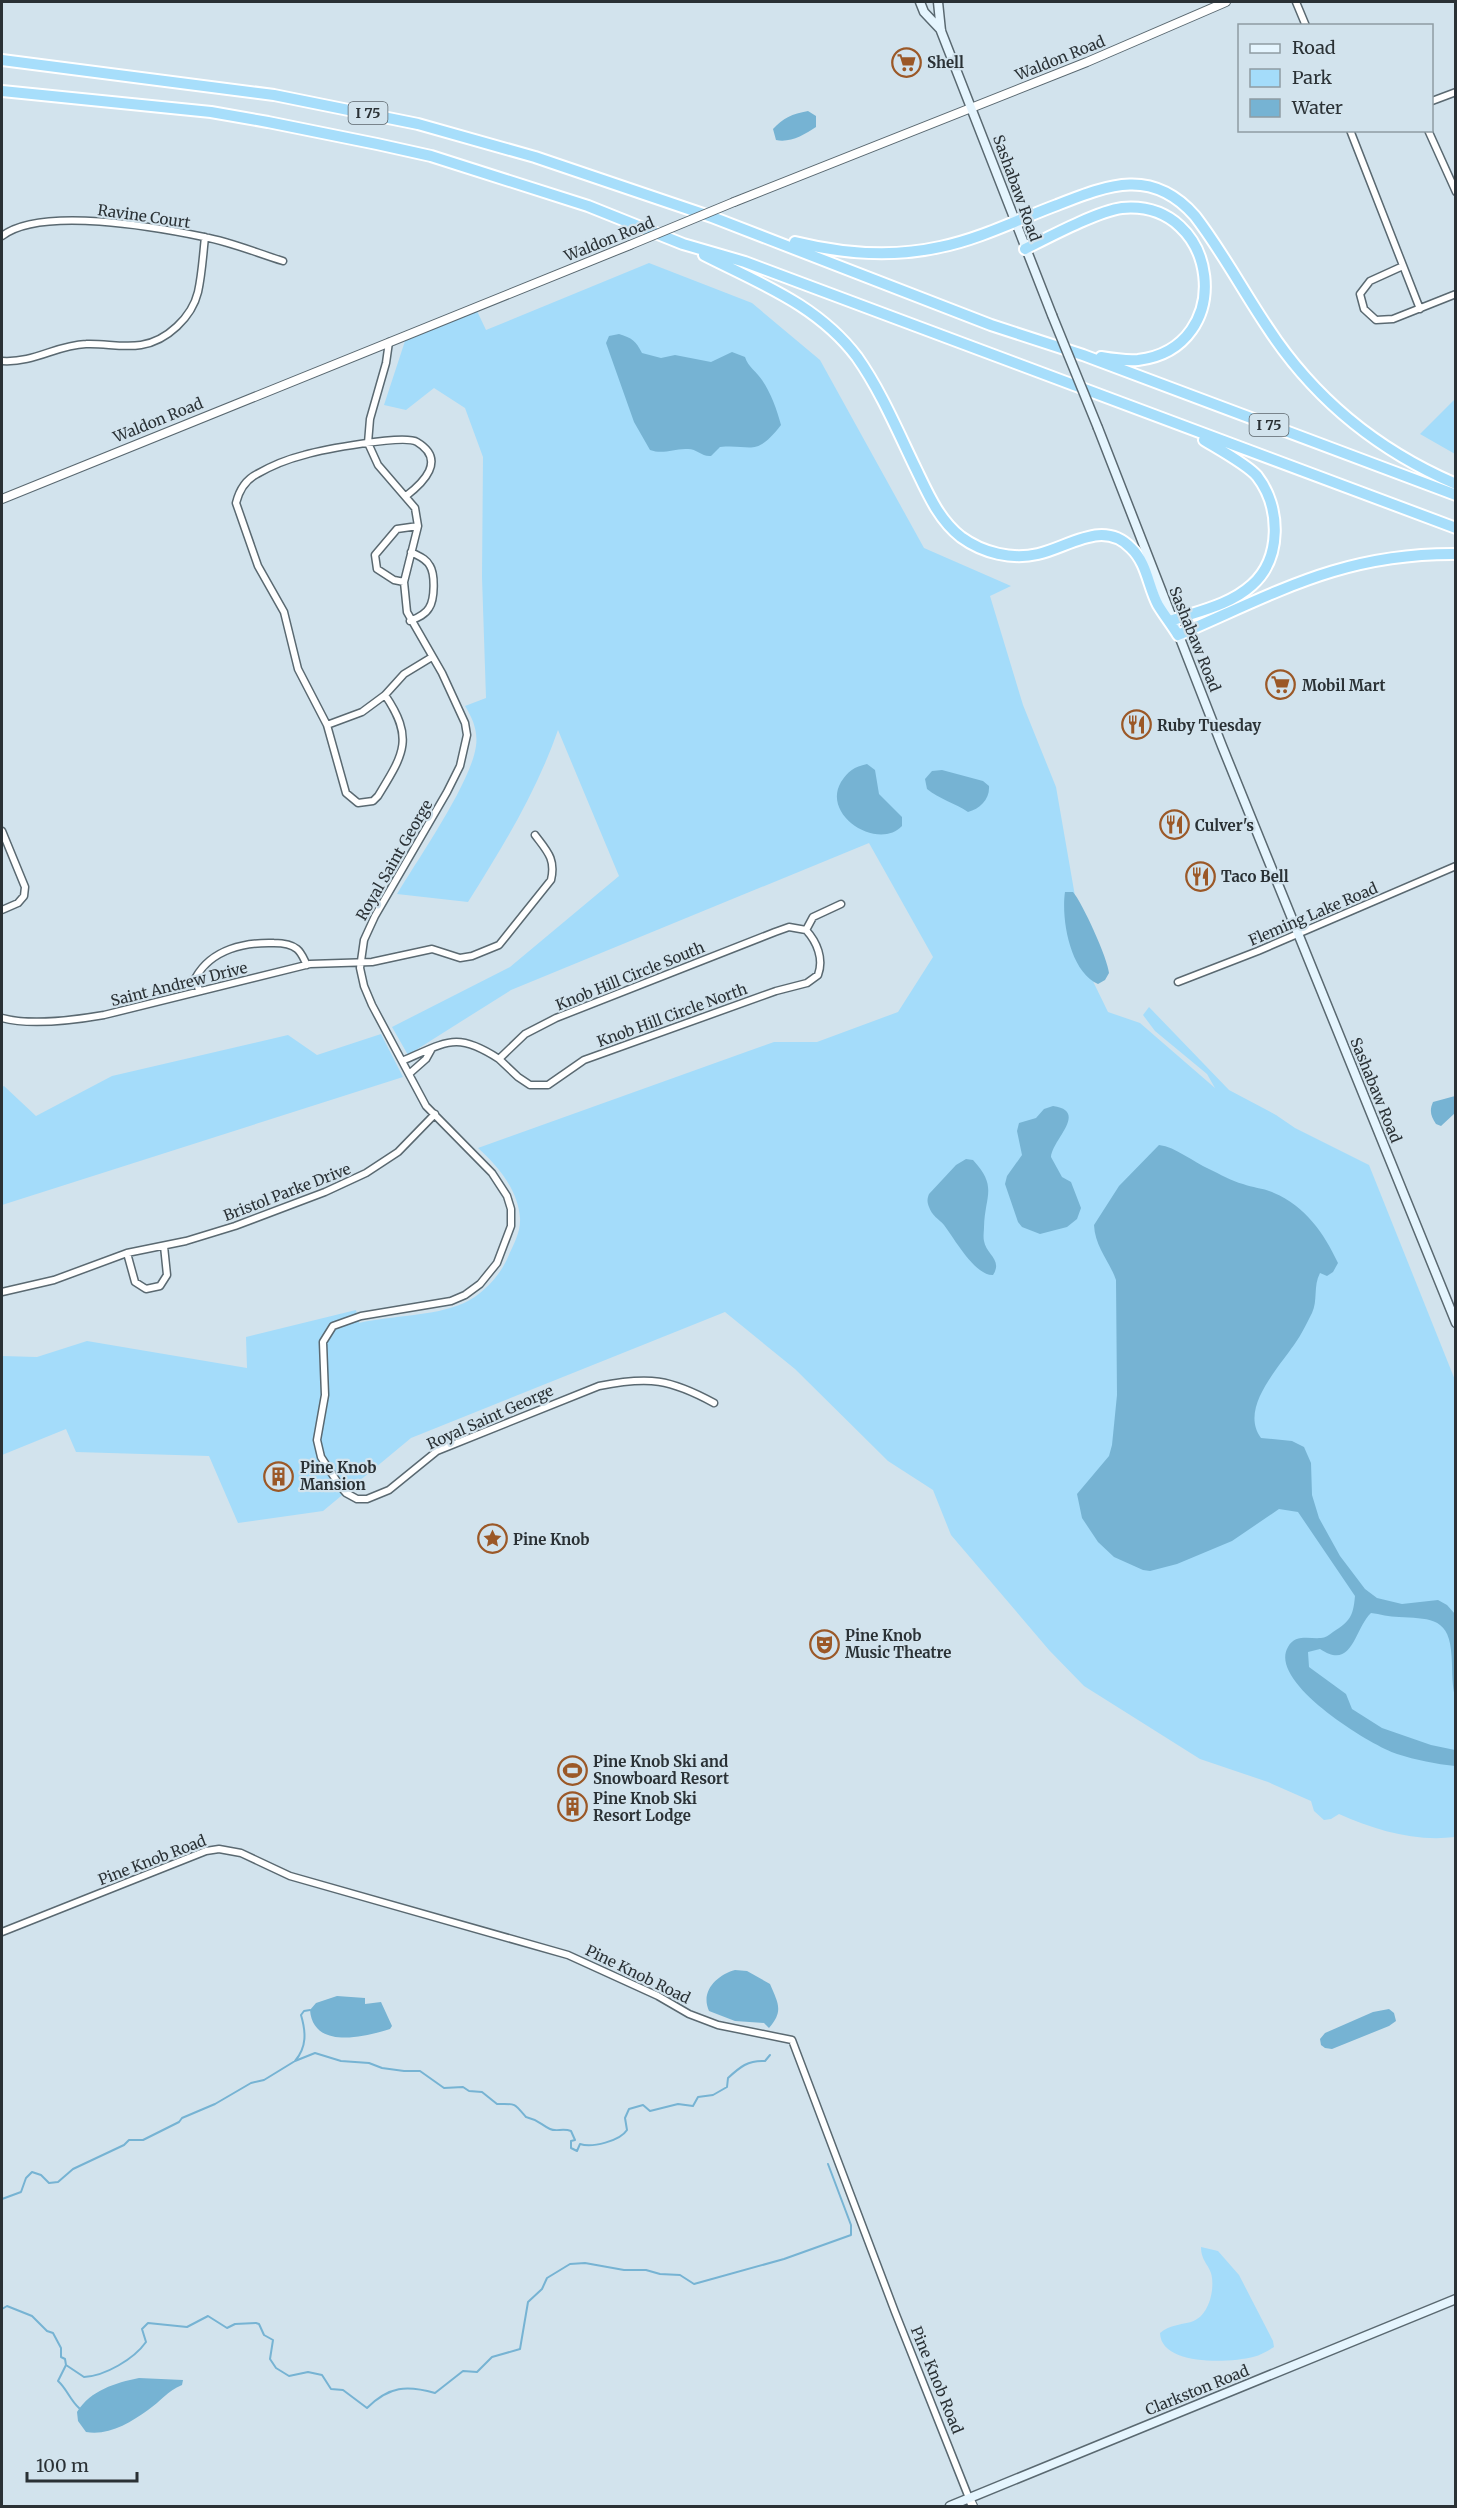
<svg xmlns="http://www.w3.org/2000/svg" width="1457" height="2508" font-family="Merriweather,serif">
<rect width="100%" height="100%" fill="#d2e3ed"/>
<path fill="#a4dcfa" d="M649,263L752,303L820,360L924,548L1011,586L990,596L1023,705L1056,787L1088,971L1108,1012L1140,1023L1215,1088L1207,1074L1155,1031L1143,1015L1149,1007L1229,1090L1276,1115L1295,1128L1369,1165L1455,1380V1837C1415,1842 1375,1830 1339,1814L1331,1819L1324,1820L1314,1811L1311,1801L1268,1782L1200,1759L1084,1686L1049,1650L951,1535L933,1490L888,1461L795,1369L725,1312L411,1438L323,1511L238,1523L209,1456L76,1452L66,1429L2,1455V1356L37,1357L87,1341L247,1368L246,1337L356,1310L359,1323C393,1315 432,1317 464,1303C483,1294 500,1276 508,1257C513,1245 521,1232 520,1218C518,1190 498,1166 478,1148L774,1042H817L898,1012L933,957L869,843L511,990L408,1055L392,1027L510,967L619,876L558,730C536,793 503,846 468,902L397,894C418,859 471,783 476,746C478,731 473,719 465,706L486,698L482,577L483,457L465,408L434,388L406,410L384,405L405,341L477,311L486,330Z
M1455,399V454L1420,434Z
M381,1034L403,1077L2,1205V1087L4,1086L36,1116L112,1076L288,1035L317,1055Z
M1201,2247L1218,2251L1239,2275L1273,2341L1274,2347C1267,2351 1261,2355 1253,2357C1229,2363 1161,2366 1160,2333C1170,2325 1179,2325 1191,2322C1208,2317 1214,2293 1212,2278C1211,2266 1201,2262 1201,2247Z"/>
<path fill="#76b3d3" d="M808,111L816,116V127C804,135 790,143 776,140L773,129C783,118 792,114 808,111Z
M619,334C632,338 636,341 642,353L661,358L675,355L711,362L732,352L745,357C748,367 757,372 762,380C771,393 777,410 781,425C755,458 753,444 720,447L711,456C702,457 697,449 688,449C674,448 664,455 650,450L634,422L606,343L609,336Z
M867,764L875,770L879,794L902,817V826C879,851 821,816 841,782C848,771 854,767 867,764Z
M942,770L983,781L989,786C990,799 980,809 968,812C955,803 939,799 927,789L925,779L932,771Z
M1065,892H1073C1082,902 1108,959 1109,973L1105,980L1098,984C1070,972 1061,919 1065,892Z
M1455,1096V1113L1441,1126L1436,1124C1431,1116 1429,1111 1433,1102Z
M1053,1106C1089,1111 1052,1140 1051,1157L1062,1177L1071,1182L1081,1208L1077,1219L1067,1227L1040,1234L1022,1227L1018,1222L1005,1184L1007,1176L1022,1155L1017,1131L1019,1123L1036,1118L1044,1109Z
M1159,1145C1176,1147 1193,1162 1209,1169C1220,1174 1231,1181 1243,1184C1253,1188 1264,1188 1274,1193C1305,1206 1324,1233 1338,1263L1333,1272L1327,1276L1320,1273C1313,1286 1318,1301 1312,1313C1306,1325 1299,1339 1291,1349C1275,1372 1240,1410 1261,1438L1292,1441L1304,1447L1311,1463L1312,1495L1319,1518L1340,1556L1365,1589L1377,1598L1402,1604L1438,1600L1447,1605L1455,1614V1697C1451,1681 1453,1667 1451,1650C1448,1616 1426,1619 1399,1617C1389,1617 1380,1614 1371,1613C1354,1629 1353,1671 1320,1649L1308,1652L1309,1667L1346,1694L1352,1709L1382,1728L1431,1745L1455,1750V1766C1436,1764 1416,1760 1397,1754C1370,1745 1267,1682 1288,1647C1295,1634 1309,1639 1321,1638C1325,1638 1329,1635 1333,1632C1350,1621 1353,1617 1355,1596L1298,1512L1279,1509L1232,1541L1177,1564L1150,1571L1143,1570L1114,1557L1098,1542L1082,1518L1077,1494L1109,1456L1112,1445L1117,1395L1116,1280C1109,1260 1095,1247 1094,1225L1119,1186Z
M966,1159L973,1160C998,1187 985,1195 984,1227C984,1231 983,1237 984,1241C986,1254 1003,1260 993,1275C975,1276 954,1238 944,1225C939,1219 932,1216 929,1207C927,1202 927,1199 929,1194L956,1165Z
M735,1970L747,1971L770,1984C778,2003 784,2011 769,2028L764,2023L735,2021L709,2011C700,1991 717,1975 735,1970Z
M337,1996L365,1998V2004L381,2002L392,2026L390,2029C365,2037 313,2050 310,2010L316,2003Z
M1389,2009L1394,2013L1396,2021L1389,2026L1332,2049L1325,2048L1321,2045L1320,2039L1325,2033L1373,2012Z
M139,2378L183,2380L182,2385C167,2391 161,2401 148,2410C130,2423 108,2436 86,2432L78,2421L77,2412C91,2390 115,2383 139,2378Z"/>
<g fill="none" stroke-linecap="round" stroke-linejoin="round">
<path stroke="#76b3d3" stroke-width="2" d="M295,2061C307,2047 306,2032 301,2015L304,2011L310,2010
M2,2199L21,2192L26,2178L32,2172L41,2175L49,2183L58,2182L73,2169L124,2145L129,2140H143L179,2122L182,2118L215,2104L251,2083L264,2080L295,2061L315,2053L341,2061L369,2063L382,2068L404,2071H420L444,2088L463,2087L469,2091L482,2092L497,2104C516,2104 513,2102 526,2117C539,2120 541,2125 550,2129C556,2132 563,2128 571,2131L575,2140L571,2141V2148L577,2151L580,2144C592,2148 620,2141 627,2130L625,2118L629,2109L643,2105L650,2111L678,2104L693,2106L698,2097L713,2095L727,2087L728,2078C740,2067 748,2060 765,2061L770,2055
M2,2309L7,2306L32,2316L47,2331L53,2333L61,2348V2357L65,2359L66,2365L84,2377C105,2376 134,2359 146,2342L142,2329L148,2323L187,2327L208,2316L227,2328L235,2324L256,2323L259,2324L264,2335L273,2340L270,2359L276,2368L289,2376L308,2372L322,2375L331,2389L343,2390L367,2408C389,2386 407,2385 435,2393L463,2371L477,2372L492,2357L520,2349L528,2302L542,2289L547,2278L570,2264L585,2263L624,2270H646L660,2274L680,2275L694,2284L784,2259L851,2235V2225L828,2164
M66,2365L58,2381C67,2389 70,2400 79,2408"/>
<defs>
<path id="minor" d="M1296,2L1306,26
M1432,101L1456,92
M1350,130L1420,309
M1428,130L1456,192
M2,236C41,206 156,227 204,237C231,242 257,253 283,261
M1403,266L1370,281L1360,294L1364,309L1376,320L1393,319L1456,294
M389,342L386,363L370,419L368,443L378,465L415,508L418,526L404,582L407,612L442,673L465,723L467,735L460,766L447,792L375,916L364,940L360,968L364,986L372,1005L426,1106L492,1173L507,1196L511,1209V1226L497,1263L480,1284L465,1295L451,1301L361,1316L333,1326L323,1342L325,1395L317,1440L321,1457L340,1486L346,1493L357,1499H367L389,1490L437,1451L599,1386C649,1376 670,1379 714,1403
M2,361C35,363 56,345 86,344C104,343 122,348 141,345C167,341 192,317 198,292C202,274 203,255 205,237
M404,582L394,580L377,569L375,555L397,529L418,526
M410,621C417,618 425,615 429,608C435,599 435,574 430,566C426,558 418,556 411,552
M385,695C415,739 403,755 378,796L373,801L358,803L346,793L327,725L298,669L284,612L258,566L236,503C239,491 245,480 257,474C271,466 288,459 304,455C321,450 404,434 417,442C447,460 423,483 406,496
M327,725L362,712L385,695L404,674L432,657
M2,831L25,887L24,896L18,903L2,910
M1178,982L1258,951L1456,866
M199,991L196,977C212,949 245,942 274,943C282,943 291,944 297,949C302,953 304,960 307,965
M2,1018C31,1026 75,1020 104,1015L310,964L372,962L432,949L460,958L472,956L499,945L551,880C556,859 547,851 535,835
M499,1059L518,1077L530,1085H548L584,1060L776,991L807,983L818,975C824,959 817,942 806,930
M402,1061C447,1042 456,1031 499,1059L525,1034L556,1018L775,932L789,927L806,930L813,917L841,904
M409,1074L426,1059L431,1050
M127,1253L135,1282L146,1289L160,1286L167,1275L164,1246
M2,1292L54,1280L127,1253L186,1241L235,1226L325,1192L366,1173L398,1152L435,1114
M2,1932L206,1851L219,1849L241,1853L290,1876L568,1955L658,1996L689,2014L718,2025L792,2040L895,2312L969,2498"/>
<path id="tertiary" d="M734,202L1087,62L1226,2
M2,499L630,245
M969,2498L973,2506"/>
<path id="secondary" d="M920,2L924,12L941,30
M938,2L941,31L1052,315
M1098,428L1222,746L1456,1323
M950,2506L1456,2299"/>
<path id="motorway" d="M2,60L274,95L418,124L535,157L712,217L991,325L1083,355L1456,495
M2,91L211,112L268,122L377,144L431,156L588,206L683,244L745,262L1456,528
M795,242C844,254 891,258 940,247C980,239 1019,219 1057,205C1108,185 1152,167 1195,216C1222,251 1243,291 1268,328C1315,400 1377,450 1456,484
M1025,249C1049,237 1098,211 1122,208C1220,199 1238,348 1138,360C1126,361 1113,359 1101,357
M704,255C759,283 818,305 857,357C881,391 898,432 916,469C928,494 939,520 961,537C983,553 1012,560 1038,554C1069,547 1103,519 1131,548C1147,563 1148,586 1158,605C1164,615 1172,625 1178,635C1278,592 1343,553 1456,554
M1173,620C1199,611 1230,605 1252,585C1282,558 1281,507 1257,476C1248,465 1217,448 1204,440"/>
</defs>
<use href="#minor" stroke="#5a6971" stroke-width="9"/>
<use href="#tertiary" stroke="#5a6971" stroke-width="10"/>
<use href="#secondary" stroke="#5a6971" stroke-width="11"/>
<use href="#motorway" stroke="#fff" stroke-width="14"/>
<use href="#minor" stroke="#fff" stroke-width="6"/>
<use href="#tertiary" stroke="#fff" stroke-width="8"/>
<use href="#secondary" stroke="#e5f5fe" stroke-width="8"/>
<use href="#motorway" stroke="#a7defb" stroke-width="10"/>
<defs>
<path id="tertiary-bridge" d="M630,245L734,202"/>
<path id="secondary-bridge" d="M1052,315L1098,428"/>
</defs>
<use href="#tertiary-bridge" stroke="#5a6971" stroke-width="10" stroke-linecap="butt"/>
<use href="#secondary-bridge" stroke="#5a6971" stroke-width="11" stroke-linecap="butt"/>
<use href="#tertiary-bridge" stroke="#fff" stroke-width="8"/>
<use href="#secondary-bridge" stroke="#e5f5fe" stroke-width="8"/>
</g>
<defs>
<symbol id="supermarket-ring" viewBox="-11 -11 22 22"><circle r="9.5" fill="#d2e3ed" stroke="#9b5827" stroke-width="1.5"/><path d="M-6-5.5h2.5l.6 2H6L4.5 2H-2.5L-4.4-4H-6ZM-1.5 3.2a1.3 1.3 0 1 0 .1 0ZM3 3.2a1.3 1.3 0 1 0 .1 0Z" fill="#9b5827"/></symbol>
<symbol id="restaurant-ring" viewBox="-11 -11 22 22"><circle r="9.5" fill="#d2e3ed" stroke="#9b5827" stroke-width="1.5"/><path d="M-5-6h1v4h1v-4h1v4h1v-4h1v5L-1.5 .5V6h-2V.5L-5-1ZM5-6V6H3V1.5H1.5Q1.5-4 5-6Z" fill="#9b5827"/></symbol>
<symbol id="building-ring" viewBox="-11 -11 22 22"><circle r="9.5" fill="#d2e3ed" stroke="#9b5827" stroke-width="1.5"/><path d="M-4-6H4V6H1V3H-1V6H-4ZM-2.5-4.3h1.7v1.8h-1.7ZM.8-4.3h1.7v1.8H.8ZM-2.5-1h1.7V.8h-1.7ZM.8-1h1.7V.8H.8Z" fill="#9b5827"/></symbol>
<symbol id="sight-ring" viewBox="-11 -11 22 22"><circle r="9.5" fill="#d2e3ed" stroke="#9b5827" stroke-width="1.5"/><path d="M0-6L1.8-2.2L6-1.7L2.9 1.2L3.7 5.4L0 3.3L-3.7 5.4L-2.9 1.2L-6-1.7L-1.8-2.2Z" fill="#9b5827"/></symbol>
<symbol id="theatre-ring" viewBox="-11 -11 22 22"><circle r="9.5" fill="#d2e3ed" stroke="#9b5827" stroke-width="1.5"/><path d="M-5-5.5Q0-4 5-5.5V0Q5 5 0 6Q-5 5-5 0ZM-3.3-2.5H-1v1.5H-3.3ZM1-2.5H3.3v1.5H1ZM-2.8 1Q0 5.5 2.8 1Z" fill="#9b5827"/></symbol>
<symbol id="stadium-ring" viewBox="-11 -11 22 22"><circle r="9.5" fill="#d2e3ed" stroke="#9b5827" stroke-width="1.5"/><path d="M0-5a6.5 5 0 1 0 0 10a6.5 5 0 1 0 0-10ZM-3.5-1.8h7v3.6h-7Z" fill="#9b5827"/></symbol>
</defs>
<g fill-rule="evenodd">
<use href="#supermarket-ring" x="890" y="46" width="33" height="33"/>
<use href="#supermarket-ring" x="1264" y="668" width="33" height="33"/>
<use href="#restaurant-ring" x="1120" y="708" width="33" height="33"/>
<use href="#restaurant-ring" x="1158" y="808" width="33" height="33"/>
<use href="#restaurant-ring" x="1184" y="860" width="33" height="33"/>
<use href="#building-ring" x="262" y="1460" width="33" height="33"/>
<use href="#sight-ring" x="476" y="1522" width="33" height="33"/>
<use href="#theatre-ring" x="808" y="1628" width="33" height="33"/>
<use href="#stadium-ring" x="556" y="1754" width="33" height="33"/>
<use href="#building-ring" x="556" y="1790" width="33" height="33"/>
</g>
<g text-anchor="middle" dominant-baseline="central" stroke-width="4.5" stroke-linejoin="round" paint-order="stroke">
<g fill="#d2e3ed" stroke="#5c666c" stroke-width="1.5">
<rect x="348.5" y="102" width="39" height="22" rx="4.5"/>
<rect x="1249.5" y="414" width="39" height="22" rx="4.5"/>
</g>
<g font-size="14" font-weight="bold" fill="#2a3135">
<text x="368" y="113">I 75</text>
<text x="1269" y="425">I 75</text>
</g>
<g font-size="15" fill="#2a3135" stroke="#d2e3ed">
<text transform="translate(1060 58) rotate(-22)">Waldon Road</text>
<text transform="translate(1017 188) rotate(70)">Sashabaw Road</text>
<text transform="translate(144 216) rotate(8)">Ravine Court</text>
<text transform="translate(609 239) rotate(-22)">Waldon Road</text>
<text transform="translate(158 420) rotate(-22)">Waldon Road</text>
<text transform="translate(1195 639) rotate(68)">Sashabaw Road</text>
<text transform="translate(394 860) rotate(-60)">Royal Saint George</text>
<text transform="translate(1313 914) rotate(-23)">Fleming Lake Road</text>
<text transform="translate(630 976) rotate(-22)">Knob Hill Circle South</text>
<text transform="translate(179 984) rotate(-14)">Saint Andrew Drive</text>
<text transform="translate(672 1015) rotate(-20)">Knob Hill Circle North</text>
<text transform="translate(1376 1090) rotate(68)">Sashabaw Road</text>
<text transform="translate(287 1192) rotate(-21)">Bristol Parke Drive</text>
<text transform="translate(490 1417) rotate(-24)">Royal Saint George</text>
<text transform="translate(152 1860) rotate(-21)">Pine Knob Road</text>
<text transform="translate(638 1974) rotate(26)">Pine Knob Road</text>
<text transform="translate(937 2380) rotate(68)">Pine Knob Road</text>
<text transform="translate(1197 2390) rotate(-22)">Clarkston Road</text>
</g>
<g font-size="15" font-weight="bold" fill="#2a3135" stroke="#d2e3ed" text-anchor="start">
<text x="927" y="62">Shell</text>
<text x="1302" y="685">Mobil Mart</text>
<text x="1157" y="725">Ruby Tuesday</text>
<text x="1195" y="825">Culver's</text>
<text x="1221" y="876">Taco Bell</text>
<text x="300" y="1467">Pine Knob<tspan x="300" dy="17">Mansion</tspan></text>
<text x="513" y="1539">Pine Knob</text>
<text x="845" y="1635">Pine Knob<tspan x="845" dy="17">Music Theatre</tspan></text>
<text x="593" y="1761">Pine Knob Ski and<tspan x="593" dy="17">Snowboard Resort</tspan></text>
<text x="593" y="1798">Pine Knob Ski<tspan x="593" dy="17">Resort Lodge</tspan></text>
</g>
</g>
<rect width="1457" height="2508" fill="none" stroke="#2a3135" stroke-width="6"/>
<rect x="1238" y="24" width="195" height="108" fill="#d2e3ed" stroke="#8f9ca3" stroke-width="1.5"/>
<rect x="1250" y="44" width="30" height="9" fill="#e5f5fe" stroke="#8f9ca3" stroke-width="1.5"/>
<text x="1292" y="54" font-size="18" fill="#2a3135">Road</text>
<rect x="1250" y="69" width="30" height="18" fill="#a4dcfa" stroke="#8f9ca3" stroke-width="1.5"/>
<text x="1292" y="84" font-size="18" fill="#2a3135">Park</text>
<rect x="1250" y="99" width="30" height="18" fill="#76b3d3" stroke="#8f9ca3" stroke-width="1.5"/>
<text x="1292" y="114" font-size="18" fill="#2a3135">Water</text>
<path d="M27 2472v9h110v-9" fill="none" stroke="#2a3135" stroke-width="3"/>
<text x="36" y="2472" font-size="18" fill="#2a3135" stroke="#d2e3ed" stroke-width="4.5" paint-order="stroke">100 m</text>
</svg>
